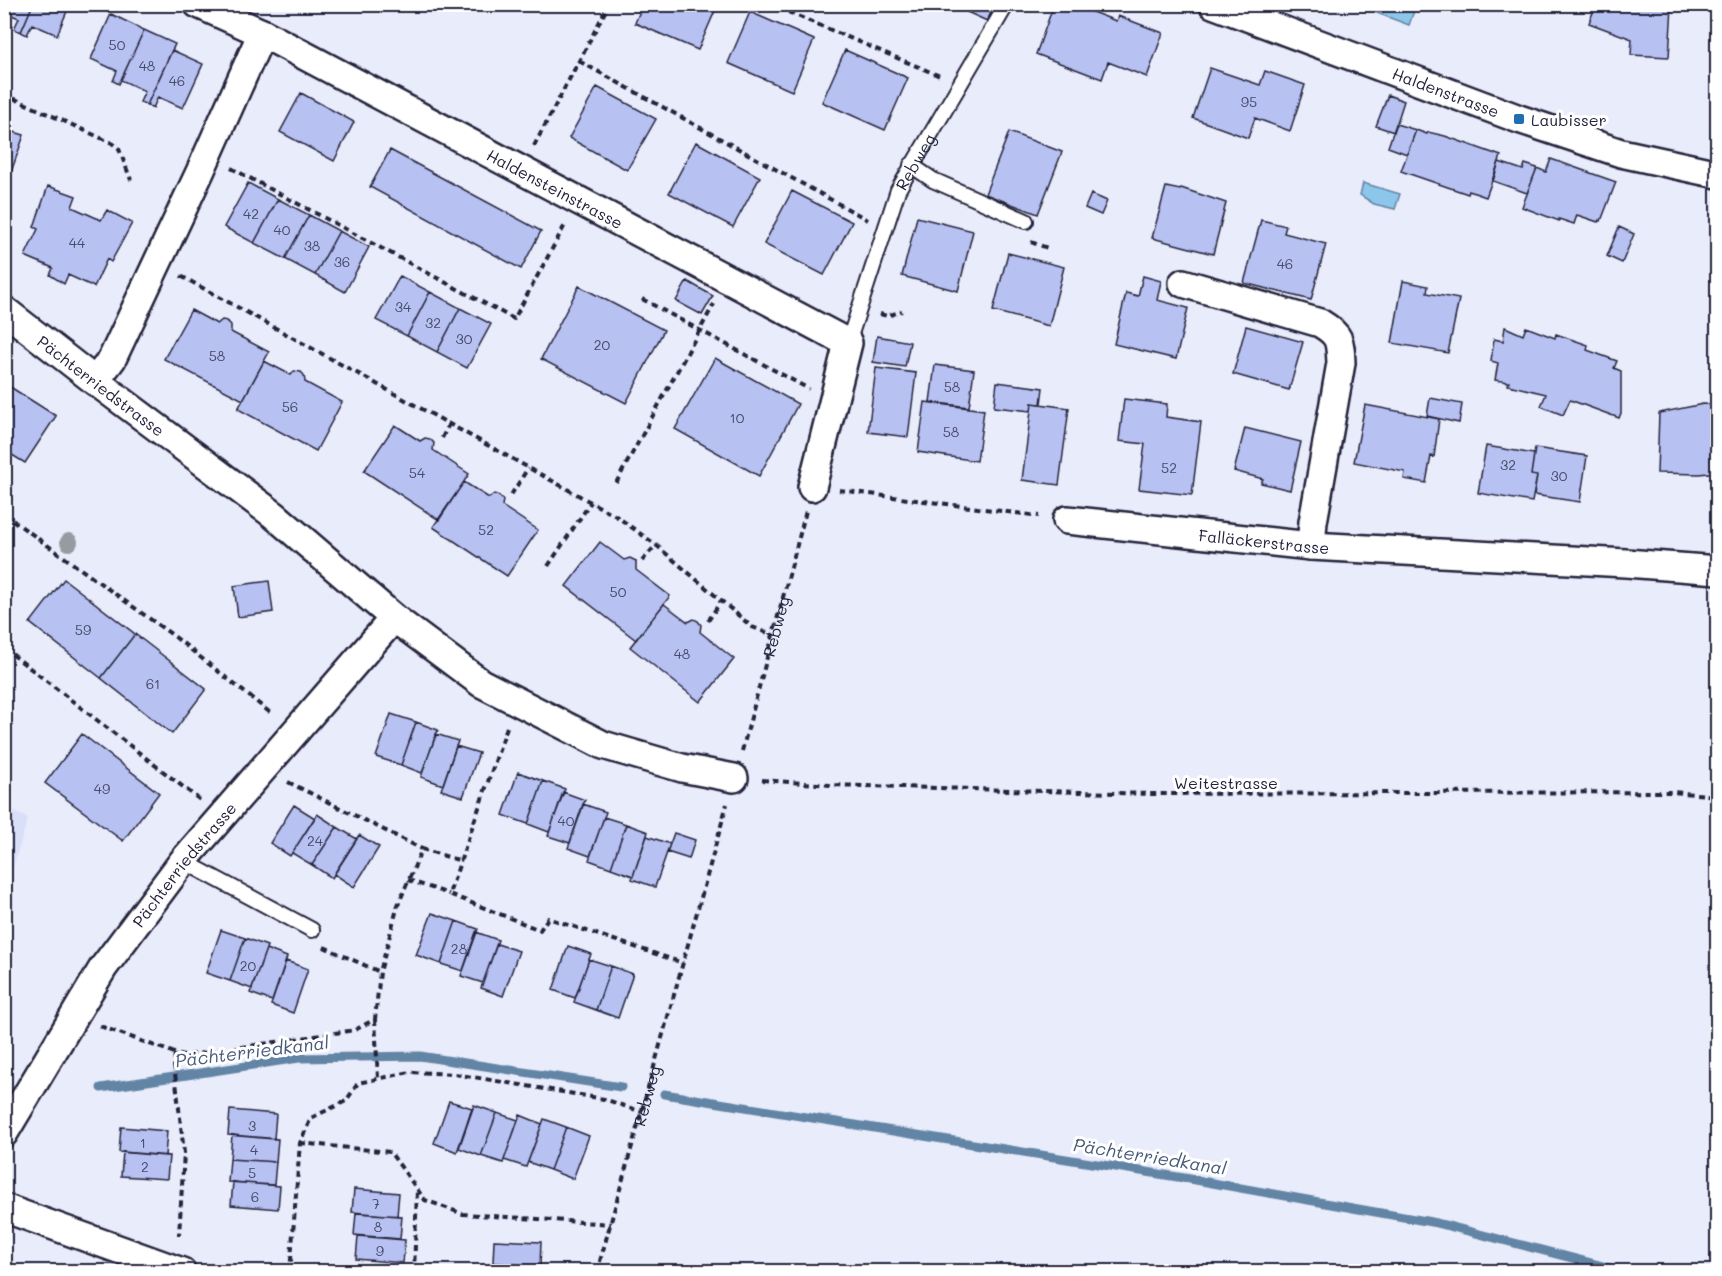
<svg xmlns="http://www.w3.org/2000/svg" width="1722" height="1276" font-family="Mali,sans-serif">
<rect width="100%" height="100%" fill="#e9ecfb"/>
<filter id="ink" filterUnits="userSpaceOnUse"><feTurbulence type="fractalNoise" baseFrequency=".0167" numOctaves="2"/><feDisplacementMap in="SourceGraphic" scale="12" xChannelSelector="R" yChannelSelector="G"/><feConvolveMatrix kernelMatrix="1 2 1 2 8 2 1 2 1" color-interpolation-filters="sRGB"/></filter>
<g filter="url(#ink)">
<path fill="#dadff8" d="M5,808L28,818L5,893Z"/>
<path fill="#8cc6eb" stroke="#6284a5" stroke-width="1.5" d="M1380,5H1406L1415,8L1409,25L1377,13Z
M1363,183L1400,194L1395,209L1374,204L1360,195Z"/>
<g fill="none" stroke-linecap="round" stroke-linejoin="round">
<path stroke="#6284a5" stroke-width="9" d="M101,1088L299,1058L420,1056L621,1087
M664,1094L1190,1179L1437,1223L1626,1272"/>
</g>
<path fill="#b7c1f2" stroke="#22223b" stroke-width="1.5" d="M4,4H33L21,32L14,29L19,18L4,12Z
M33,4H70L57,35L32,24L27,35L21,32Z
M643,4H718L698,50L635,23Z
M949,4H995L987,21Z
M1054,4H1071L1116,21L1118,16L1163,33L1147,77L1108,62L1102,79L1036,54Z
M1596,4L1672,6L1669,57L1631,55L1632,39L1589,23Z
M750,12L814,40L792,91L728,63Z
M111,14L144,30L119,84L113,81L117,71L91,59Z
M144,30L175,44L147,105L140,102L145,91L121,80Z
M172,50L203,64L183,108L158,97L153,108L147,105Z
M845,50L908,78L885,130L822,102Z
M1210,68L1260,85L1265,71L1305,85L1290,131L1255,118L1248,138L1193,118Z
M597,87L656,119L627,170L569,138Z
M301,93L354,122L334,161L280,132Z
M1388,95L1404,101L1394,132L1376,126Z
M1396,124L1416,130L1407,154L1388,147Z
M4,129L24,135L9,178L7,177L4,182Z
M1416,130L1427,134L1428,132L1445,136L1501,156L1486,197L1469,191L1468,194L1401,171Z
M1009,132L1062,152L1038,214L985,194Z
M696,142L760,177L733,227L669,193Z
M390,150L541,231L521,269L370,187Z
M1551,159L1616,182L1601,221L1599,220L1598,222L1577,215L1574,224L1559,219V221L1522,207L1537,168L1546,172Z
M1499,162L1523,170L1525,164L1537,168L1527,193L1493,181Z
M248,183L278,199L254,243L224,227Z
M48,186L76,196L72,207L101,220L107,210L132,223L111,262L107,259L94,287L68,275L64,284L50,275L53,268L25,256L38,229L34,227Z
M1166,187L1180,190L1181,188L1226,203L1213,254L1152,238Z
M792,191L852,222L824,275L764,244Z
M1091,194L1107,201L1101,215L1085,208Z
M278,199L309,215L285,259L254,243Z
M309,215L339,231L315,275L285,259Z
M917,217L973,231L958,291L902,276Z
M1261,220L1286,226L1284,233L1326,244L1311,300L1244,283Z
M1619,227L1634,234L1622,263L1607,256Z
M339,231L369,247L345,292L315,275Z
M1008,253L1064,267L1049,326L993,311Z
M400,276L430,292L407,336L376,320Z
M1143,276L1161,281L1157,300L1188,308L1176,359L1114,344L1126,293L1138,296Z
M687,281L713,296L702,315L676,301Z
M1403,281L1428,286L1427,293L1459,299L1448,353L1392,343Z
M579,286L664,330L626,403L541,359Z
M430,292L460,308L437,352L407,336Z
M460,308L491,324L467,368L437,352Z
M191,310L217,324L222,320L227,321L231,325V332L269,352L243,400L164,359Z
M1246,326L1303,342L1289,390L1233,374Z
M1505,327L1523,335L1526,327L1555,338L1556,334L1588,345L1587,350L1617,361L1614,368L1621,371V413L1619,418L1570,400L1563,415L1541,406L1546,394L1508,385L1509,382L1495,380L1498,363L1491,361L1494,339L1503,341Z
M877,336L910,342L905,367L873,362Z
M715,358L798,404L759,476L675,429Z
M264,361L291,375L294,371L301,372L304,375L305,382L342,402L316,451L238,409Z
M935,365L974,370L969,407L930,402Z
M876,368L916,373L908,437L868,432Z
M997,382L1043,388L1041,404L1032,403L1031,411L994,407Z
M4,383L56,416L25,463L4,450Z
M1430,398L1462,404L1459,423L1427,416Z
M1124,399L1167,404L1166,417L1201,422L1192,495L1139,489L1145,444L1119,441Z
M925,402L984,410L977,461L918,452Z
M1032,403L1069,408L1059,485L1022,480Z
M1703,404L1718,405V472L1699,474L1657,473L1659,413Z
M1365,405L1439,419L1434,457L1431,456L1426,483L1404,479L1405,472L1354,462Z
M395,425L420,441L425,438L430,439L434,443L433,450L469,474L439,520L364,471Z
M1245,428L1301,442L1290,490L1261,483L1263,479L1234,471Z
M1486,446L1534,454L1531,475L1537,476L1532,502L1478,493Z
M1535,448L1587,456L1580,502L1534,495L1537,476L1531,475Z
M464,482L489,498L494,494L499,496L503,500L502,506L538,530L507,576L433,527Z
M600,542L624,560L630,558L636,561V570L670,596L636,640L566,586Z
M64,579L135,634L101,678L30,623Z
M269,581L273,612L238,617L234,586Z
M664,604L688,622L694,619L698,621L701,625L700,632L734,659L700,702L630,647Z
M135,634L206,689L172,734L101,678Z
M391,714L416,722L401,765L376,757Z
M416,722L438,730L422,773L401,765Z
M82,734L159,793L123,841L45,783Z
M436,734L458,741L443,785L421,777Z
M456,746L479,753L463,797L441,790Z
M518,772L543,781L528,824L503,815Z
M543,781L565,789L549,832L528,824Z
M563,792L585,800L570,843L548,836Z
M583,804L606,812L590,856L568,848Z
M294,805L315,818L290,856L270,843Z
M317,814L337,827L312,865L292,853Z
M604,817L626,824L611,868L589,860Z
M626,824L648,832L633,876L611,868Z
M337,827L357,839L332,878L312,865Z
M674,833L695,840L689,859L667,852Z
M359,835L379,847L354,887L334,874Z
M647,836L670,844L655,887L632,879Z
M432,913L456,921L441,964L416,955Z
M456,921L478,929L463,971L441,964Z
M221,930L245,938L230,981L206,973Z
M476,932L498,940L483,983L461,976Z
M245,938L267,946L252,989L230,981Z
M497,944L519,951L503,996L481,988Z
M568,946L591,954L575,998L553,990Z
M266,949L287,957L272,1001L250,993Z
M589,959L611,966L596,1010L574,1002Z
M286,961L308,969L293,1013L271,1005Z
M611,966L633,974L618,1018L596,1010Z
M449,1101L472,1108L457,1152L434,1143Z
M474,1105L497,1113L481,1156L459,1148Z
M230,1110L276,1114L274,1139L228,1135Z
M497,1113L518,1120L503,1163L481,1156Z
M520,1115L542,1124L526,1167L504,1160Z
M544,1119L566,1127L550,1170L528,1162Z
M121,1127L167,1131L165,1156L119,1152Z
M566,1127L589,1136L573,1179L550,1170Z
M232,1135L278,1139L276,1162L230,1159Z
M123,1152L169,1156L167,1179L121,1176Z
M230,1159L276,1162L274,1185L228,1182Z
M233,1182L280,1186L278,1209L231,1205Z
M354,1189L399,1193L397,1216L352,1212Z
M356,1213L402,1216L400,1239L354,1235Z
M358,1236L405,1240L403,1263L356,1259Z
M494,1240L541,1242L540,1266L493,1263Z
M498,1264L544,1266V1272H498Z"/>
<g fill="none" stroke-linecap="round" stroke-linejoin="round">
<defs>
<g id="lane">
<path d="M911,165L933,180L1026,221"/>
<path id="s3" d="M848,343L898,190L1007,4"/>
<path d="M183,861L312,930"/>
</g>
<g id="street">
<path id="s4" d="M198,4L262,33L848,343L812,487"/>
<path id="s5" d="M1213,4L1519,119L1621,153L1718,174"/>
<path d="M1183,283L1320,323C1340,335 1340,340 1341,363L1313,522L1311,546"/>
<path id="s6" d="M4,310L95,381L274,515L394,618L481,683L603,745L682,768L734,778"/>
<path d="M95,381L112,359L200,172L262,33"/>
<path id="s7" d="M1067,520L1311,546L1626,563L1718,570"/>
<path id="s8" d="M4,1133L103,968L183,861L394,618"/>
<path d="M4,1208L182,1272"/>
</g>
</defs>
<use href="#lane" stroke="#22223b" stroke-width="18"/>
<use href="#street" stroke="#22223b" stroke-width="32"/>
<g stroke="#22223b" stroke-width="4" stroke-dasharray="6 4.5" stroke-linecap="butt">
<path d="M769,4L940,76"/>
<path d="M579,61L868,220"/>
<path d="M4,94L112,143L119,149L131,180"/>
<path d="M534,146L609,4"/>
<path d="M231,168L514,319L565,225"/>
<path d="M1031,242L1050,249"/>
<path d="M181,276L616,516L656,545L752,627L773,635"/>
<path d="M642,299L809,389"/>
<path d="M880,314L887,316L902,311"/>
<path d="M442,438L449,424"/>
<path d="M616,483L714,304"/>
<path d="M839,490L1039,516"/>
<path d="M511,495L528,468"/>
<path d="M4,514L175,637L273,715"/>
<path d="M642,561L656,545"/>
<path d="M548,566L591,502"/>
<path d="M708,621L721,601"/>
<path d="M4,648L200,800"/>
<path d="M507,727L449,894L540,930L548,918L683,963"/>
<path id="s1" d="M742,751L806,511"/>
<path d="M762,780L830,785L1151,794L1672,792L1718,796"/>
<path d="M288,782L422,849"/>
<path d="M408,880L449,894"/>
<path d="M324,947L380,972"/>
<path d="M375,1019L378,1079"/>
<path d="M100,1026L183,1056L355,1030L375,1019L380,972L398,905L422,849L461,861"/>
<path d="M175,1054L174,1064L184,1153L179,1235"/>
<path d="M300,1143L390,1152L425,1200L463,1214L611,1224"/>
<path d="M290,1272L300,1143L311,1118L346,1101L358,1083L410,1072L455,1074L604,1099L642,1112"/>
<path d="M414,1272L417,1190"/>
<path id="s2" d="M597,1272L727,804"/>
</g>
<use href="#lane" stroke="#fff" stroke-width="14"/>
<use href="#street" stroke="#fff" stroke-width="27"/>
</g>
<circle fill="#959ca1" cx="69" cy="542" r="9"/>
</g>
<rect fill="#1f6fb2" stroke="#fff" stroke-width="2" x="1513" y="113" width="12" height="12" rx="3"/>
<g text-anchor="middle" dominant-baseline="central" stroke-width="6" stroke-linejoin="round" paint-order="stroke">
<g font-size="14" fill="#474a69">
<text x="117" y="44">50</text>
<text x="147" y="65">48</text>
<text x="177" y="80">46</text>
<text x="1249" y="101">95</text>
<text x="251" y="213">42</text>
<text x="282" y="229">40</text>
<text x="77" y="242">44</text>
<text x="312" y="245">38</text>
<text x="342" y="261">36</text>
<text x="1285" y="263">46</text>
<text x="403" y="306">34</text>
<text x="433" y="322">32</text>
<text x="464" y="338">30</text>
<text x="602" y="344">20</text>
<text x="217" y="355">58</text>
<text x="952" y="386">58</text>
<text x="290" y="406">56</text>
<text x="737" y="417">10</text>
<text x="951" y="431">58</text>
<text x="1508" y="464">32</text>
<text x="1169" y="467">52</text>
<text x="417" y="472">54</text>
<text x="1559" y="475">30</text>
<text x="486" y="529">52</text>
<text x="618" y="591">50</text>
<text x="83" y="629">59</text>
<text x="682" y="653">48</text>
<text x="153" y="683">61</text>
<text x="102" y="788">49</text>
<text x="566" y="820">40</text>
<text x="315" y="840">24</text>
<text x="459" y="948">28</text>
<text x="248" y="965">20</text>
<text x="252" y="1125">3</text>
<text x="143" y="1142">1</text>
<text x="254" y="1149">4</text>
<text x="145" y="1166">2</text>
<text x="252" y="1172">5</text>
<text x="255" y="1196">6</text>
<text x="376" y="1203">7</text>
<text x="378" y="1226">8</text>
<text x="380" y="1250">9</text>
</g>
<g font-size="16" fill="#22223b" stroke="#fff">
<text stroke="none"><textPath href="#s5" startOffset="249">Haldenstrasse</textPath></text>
<text stroke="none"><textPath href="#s3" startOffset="194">Rebweg</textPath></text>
<text stroke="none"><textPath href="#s4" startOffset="402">Haldensteinstrasse</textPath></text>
<text stroke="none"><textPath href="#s6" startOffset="123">Pächterriedstrasse</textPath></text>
<text stroke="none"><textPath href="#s7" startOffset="198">Falläckerstrasse</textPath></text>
<text stroke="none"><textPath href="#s1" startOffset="129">Rebweg</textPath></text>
<text x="1226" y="782">Weitestrasse</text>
<text stroke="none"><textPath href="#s8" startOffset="324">Pächterriedstrasse</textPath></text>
<text stroke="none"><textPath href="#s2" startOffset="183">Rebweg</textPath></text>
</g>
<g font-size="16" fill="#22223b" stroke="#fff" text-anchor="start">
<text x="1531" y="119">Laubisser</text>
</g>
<g font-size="18" font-style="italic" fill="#475b79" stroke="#fff">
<text transform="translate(252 1051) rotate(-7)">Pächterriedkanal</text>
<text transform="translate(1150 1156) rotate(9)">Pächterriedkanal</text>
</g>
</g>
<rect width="1722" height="1276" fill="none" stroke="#fff" stroke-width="24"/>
<rect x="12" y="12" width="1698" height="1252" fill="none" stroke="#22223b" stroke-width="2" filter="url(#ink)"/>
</svg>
